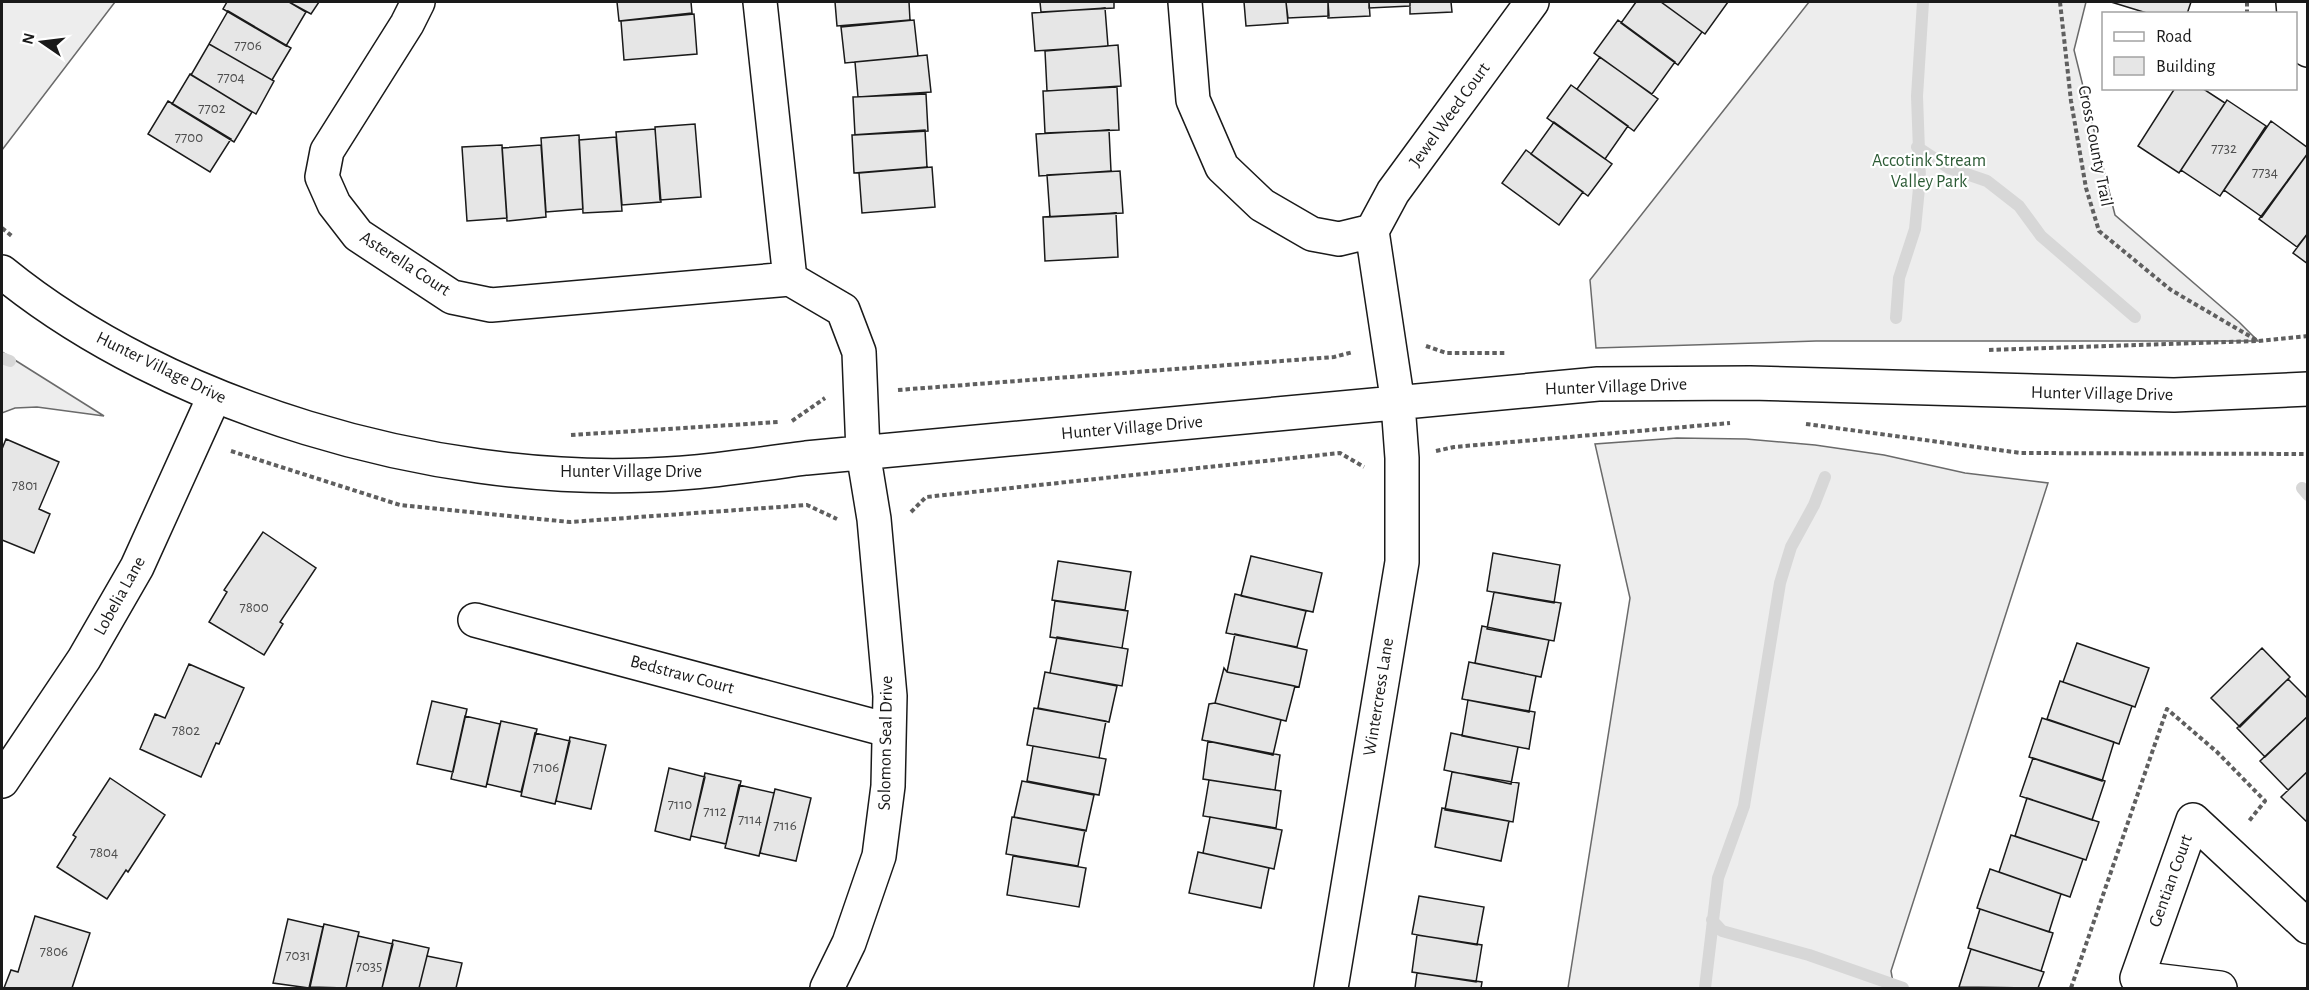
<svg xmlns="http://www.w3.org/2000/svg" width="2309" height="990" font-family="'Alegreya Sans',sans-serif">
<rect width="100%" height="100%" fill="#fff"/>
<path fill="#ededed" stroke="#6a6a6a" stroke-width="1.5" d="M2,2H115L2,150Z
M1809,2H2086L2074,50L2115,215L2239,322L2258,341H1816L1596,348L1590,280Z
M2,352L104,416L37,407L15,408L2,413Z
M1677,438L1746,439L1815,445L1884,455L1965,473L2048,483L1891,971L1894,988H1568L1630,598L1595,444Z"/>
<g fill="none" stroke-linecap="round" stroke-linejoin="round">
<path stroke="#d7d7d7" stroke-width="12" d="M1917,147L1949,168L1987,181L2019,206L2041,236L2135,317
M1896,318L1899,278L1915,229L1920,178L1917,96L1923,2
M2,358L10,361
M2302,488L2308,495
M1712,920L1722,931L1809,955L1903,988
M1705,988L1718,878L1744,806L1780,583L1791,547L1814,505L1825,477"/>
</g>
<path fill="#e6e6e6" stroke="#1a1a1a" stroke-width="1.5" d="M227,2H289L306,12L286,46L223,9Z
M289,2H319L311,14Z
M617,2H691L692,13L619,21Z
M835,2H909L910,20L837,26Z
M1040,2H1114V8L1041,12Z
M1244,2H1286L1288,23L1246,26Z
M1286,2H1328L1329,16L1288,18Z
M1328,2H1369L1370,16L1328,18Z
M1369,2H1410V6L1369,8Z
M1410,2H1451L1452,12L1410,14Z
M1636,2H1661L1702,32L1678,65L1621,23Z
M1661,2H1728L1705,34Z
M2111,2H2191L2187,14H2150Z
M1105,8L1108,46L1035,51L1032,13Z
M228,11L291,48L272,80L209,44Z
M694,14L697,54L624,60L621,21Z
M914,20L918,56L845,63L841,27Z
M1618,20L1675,62L1652,94L1594,53Z
M209,44L274,81L256,114L191,75Z
M1118,45L1121,86L1047,91L1045,51Z
M927,55L931,92L858,97L855,62Z
M1600,57L1658,99L1634,131L1577,89Z
M190,74L252,112L234,142L172,104Z
M1571,85L1628,126L1605,159L1547,118Z
M1117,87L1119,130L1045,133L1043,91Z
M2175,88H2202L2225,103L2179,173L2138,146Z
M926,94L928,131L855,135L853,97Z
M2227,100L2266,126L2220,196L2181,170Z
M168,101L231,139L210,172L148,134Z
M2271,121L2308,148V153L2262,217L2224,190Z
M1554,122L1612,164L1588,196L1531,154Z
M695,124L701,197L660,200L655,127Z
M655,129L661,202L622,205L616,132Z
M925,130L927,167L854,173L852,135Z
M1109,130L1111,171L1039,176L1036,134Z
M579,135L583,209L546,212L541,138Z
M616,137L622,211L583,213L579,140Z
M502,145L507,218L467,221L462,147Z
M541,145L546,217L507,221L502,148Z
M1526,150L1583,192L1559,225L1502,183Z
M2308,153V233L2297,247L2259,219Z
M932,167L935,207L862,213L859,173Z
M1120,171L1123,213L1050,217L1047,175Z
M1116,213L1118,257L1045,261L1043,217Z
M2308,233V264L2293,253Z
M6,439L59,462L39,509L50,514L34,553L2,540V449Z
M263,532L316,568L280,622L283,624L264,655L209,622L227,592L224,590Z
M1493,553L1560,565L1554,603L1487,591Z
M1251,556L1322,573L1313,612L1241,596Z
M1058,561L1131,572L1125,610L1052,600Z
M1494,592L1561,603L1554,641L1487,629Z
M1235,594L1306,611L1297,647L1226,633Z
M1055,601L1128,611L1122,648L1050,637Z
M1482,626L1549,640L1541,677L1475,663Z
M1235,634L1307,650L1299,687L1227,672Z
M1057,637L1128,649L1122,686L1050,673Z
M2077,643L2149,668L2135,707L2063,682Z
M2262,648L2290,677L2240,727L2211,698Z
M1469,662L1536,676L1529,712L1462,699Z
M189,664L244,688L219,744L216,743L201,777L140,749L155,714L165,718Z
M1224,668L1227,672L1295,686L1286,721L1215,703Z
M1045,672L1117,686L1109,722L1038,708Z
M2288,679L2308,699V716L2265,757L2237,728Z
M2060,681L2132,706L2119,744L2047,719Z
M1468,700L1535,712L1529,749L1462,736Z
M432,701L467,709L453,772L417,764Z
M1215,703L1281,720L1273,755L1202,740L1209,704Z
M1034,708L1106,721L1099,758L1027,745Z
M465,716L500,724L486,787L451,779Z
M2308,716V771L2288,790L2260,761Z
M2042,718L2114,742L2102,781L2029,757Z
M501,721L537,729L521,792L487,784Z
M535,733L570,741L555,804L521,796Z
M1451,733L1518,747L1511,784L1444,770Z
M570,737L606,745L591,809L556,801Z
M1208,741L1280,755L1275,790L1203,779Z
M1033,746L1106,759L1099,795L1027,781Z
M2033,758L2105,781L2092,820L2020,796Z
M669,768L705,777L690,840L655,831Z
M2308,771V823L2281,797Z
M1452,772L1519,783L1513,822L1445,810Z
M705,773L741,781L726,844L691,836Z
M110,778L165,815L128,872L126,870L107,899L57,867L76,837L73,835Z
M1209,780L1281,791L1276,828L1203,816Z
M1022,781L1094,795L1086,831L1014,817Z
M739,785L774,793L759,856L725,848Z
M775,789L811,798L796,861L760,853Z
M2027,798L2099,822L2086,860L2015,836Z
M1442,808L1509,821L1501,861L1435,847Z
M1012,817L1085,830L1078,866L1006,854Z
M1210,817L1282,830L1274,869L1203,853Z
M2011,835L2083,859L2070,897L1999,872Z
M1198,852L1269,868L1261,908L1189,893Z
M1013,856L1086,868L1079,907L1007,895Z
M1990,869L2061,894L2049,932L1977,908Z
M1419,896L1484,907L1477,945L1412,934Z
M1980,909L2053,933L2041,971L1968,948Z
M35,916L90,933L72,988H4L11,970L18,972Z
M288,919L323,927L309,988L273,983Z
M324,924L359,932L346,988L310,987Z
M1417,935L1482,945L1476,982L1412,972Z
M358,936L393,944L382,988H346Z
M393,940L429,948L419,988H382Z
M1971,949L2044,972L2038,988L1959,987Z
M427,956L462,963L456,988H419Z
M1417,973L1482,982L1481,988H1415Z"/>
<g fill="none" stroke-linecap="round" stroke-linejoin="round">
<defs>
<path id="minor" d="M418,2L407,24L327,151L322,177L334,204L358,235L452,297L491,305L790,279L760,2
M1185,2L1193,100L1222,167L1262,205L1312,234L1339,239L1372,231L1393,192L1532,2
M2293,2L2294,14
M2296,38V42L2308,50
M2,272C169,408 433,484 648,475C701,473 754,465 806,458L1598,384L1750,383L2174,395L2308,389
M790,279L843,310L859,352L863,452L874,519L890,696L888,786L879,856L849,943L827,988
M475,620L888,730
M2,781L84,659L137,567L214,397
M1331,988L1402,562V458L1398,404L1372,231
M2220,988L2137,978L2193,820L2308,927"/>
</defs>
<use href="#minor" stroke="#1a1a1a" stroke-width="36"/>
<path stroke="#5f5f5f" stroke-width="4" stroke-dasharray="4.5 3" stroke-linecap="butt" d="M2060,2L2071,101L2086,188L2099,231L2171,290L2258,341L2308,336
M2247,14V2
M2,228L13,237
M1426,346L1446,353H1505
M1989,350L2258,341
M898,390L1334,357L1353,352
M792,421L825,398
M1806,424L2021,453L2308,454
M571,435L779,422
M231,451L400,505L570,522L807,505L837,519
M1436,451L1454,447L1730,423
M911,512L926,497L1340,453L1364,467
M2071,988L2167,709L2217,752L2265,801L2249,821"/>
<use href="#minor" stroke="#fff" stroke-width="33"/>
</g>
<g text-anchor="middle" dominant-baseline="central" stroke-width="4.5" stroke-linejoin="round" paint-order="stroke">
<g font-size="15" fill="#4d4d4d">
<text x="248" y="45">7706</text>
<text x="231" y="77">7704</text>
<text x="212" y="108">7702</text>
<text x="189" y="137">7700</text>
<text x="2224" y="148">7732</text>
<text x="2265" y="172">7734</text>
<text x="25" y="485">7801</text>
<text x="254" y="607">7800</text>
<text x="186" y="730">7802</text>
<text x="546" y="767">7106</text>
<text x="680" y="804">7110</text>
<text x="715" y="811">7112</text>
<text x="750" y="819">7114</text>
<text x="785" y="825">7116</text>
<text x="104" y="852">7804</text>
<text x="54" y="951">7806</text>
<text x="298" y="955">7031</text>
<text x="369" y="966">7035</text>
</g>
<g font-size="18" fill="#1a1a1a" stroke="#fff">
<text transform="translate(1450 115) rotate(-54)">Jewel Weed Court</text>
<text transform="translate(2095 146) rotate(79)">Cross County Trail</text>
<text transform="translate(405 264) rotate(33)">Asterella Court</text>
<text transform="translate(161 368) rotate(26)">Hunter Village Drive</text>
<text transform="translate(1616 387) rotate(-2)">Hunter Village Drive</text>
<text transform="translate(2102 394) rotate(1)">Hunter Village Drive</text>
<text transform="translate(1132 428) rotate(-5)">Hunter Village Drive</text>
<text x="631" y="472">Hunter Village Drive</text>
<text transform="translate(120 596) rotate(-61)">Lobelia Lane</text>
<text transform="translate(682 675) rotate(15)">Bedstraw Court</text>
<text transform="translate(1379 697) rotate(-81)">Wintercress Lane</text>
<text transform="translate(886 743) rotate(-89)">Solomon Seal Drive</text>
<text transform="translate(2171 881) rotate(-70)">Gentian Court</text>
</g>
<g font-size="18" fill="#2b5a34" stroke="#fff">
<text x="1929" y="161">Accotink Stream<tspan x="1929" dy="21">Valley Park</tspan></text>
</g>
</g>
<rect width="2309" height="990" fill="none" stroke="#1a1a1a" stroke-width="6"/>
<rect x="2102" y="12" width="195" height="78" fill="#ffffff" stroke="#a3a3a3" stroke-width="1.5"/>
<rect x="2114" y="32" width="30" height="9" fill="#ffffff" stroke="#a3a3a3" stroke-width="1.5"/>
<text x="2156" y="42" font-size="18" fill="#1a1a1a">Road</text>
<rect x="2114" y="57" width="30" height="18" fill="#e6e6e6" stroke="#a3a3a3" stroke-width="1.5"/>
<text x="2156" y="72" font-size="18" fill="#1a1a1a">Building</text>
<g transform="translate(42 42) rotate(284)" stroke="#ffffff" stroke-width="4.5" paint-order="stroke">
<path d="M0-4.5L10 22L0 15L-10 22Z" fill="#1a1a1a"/>
<text y="-9" font-size="16" font-weight="bold" text-anchor="middle" fill="#1a1a1a">N</text>
</g>
</svg>
